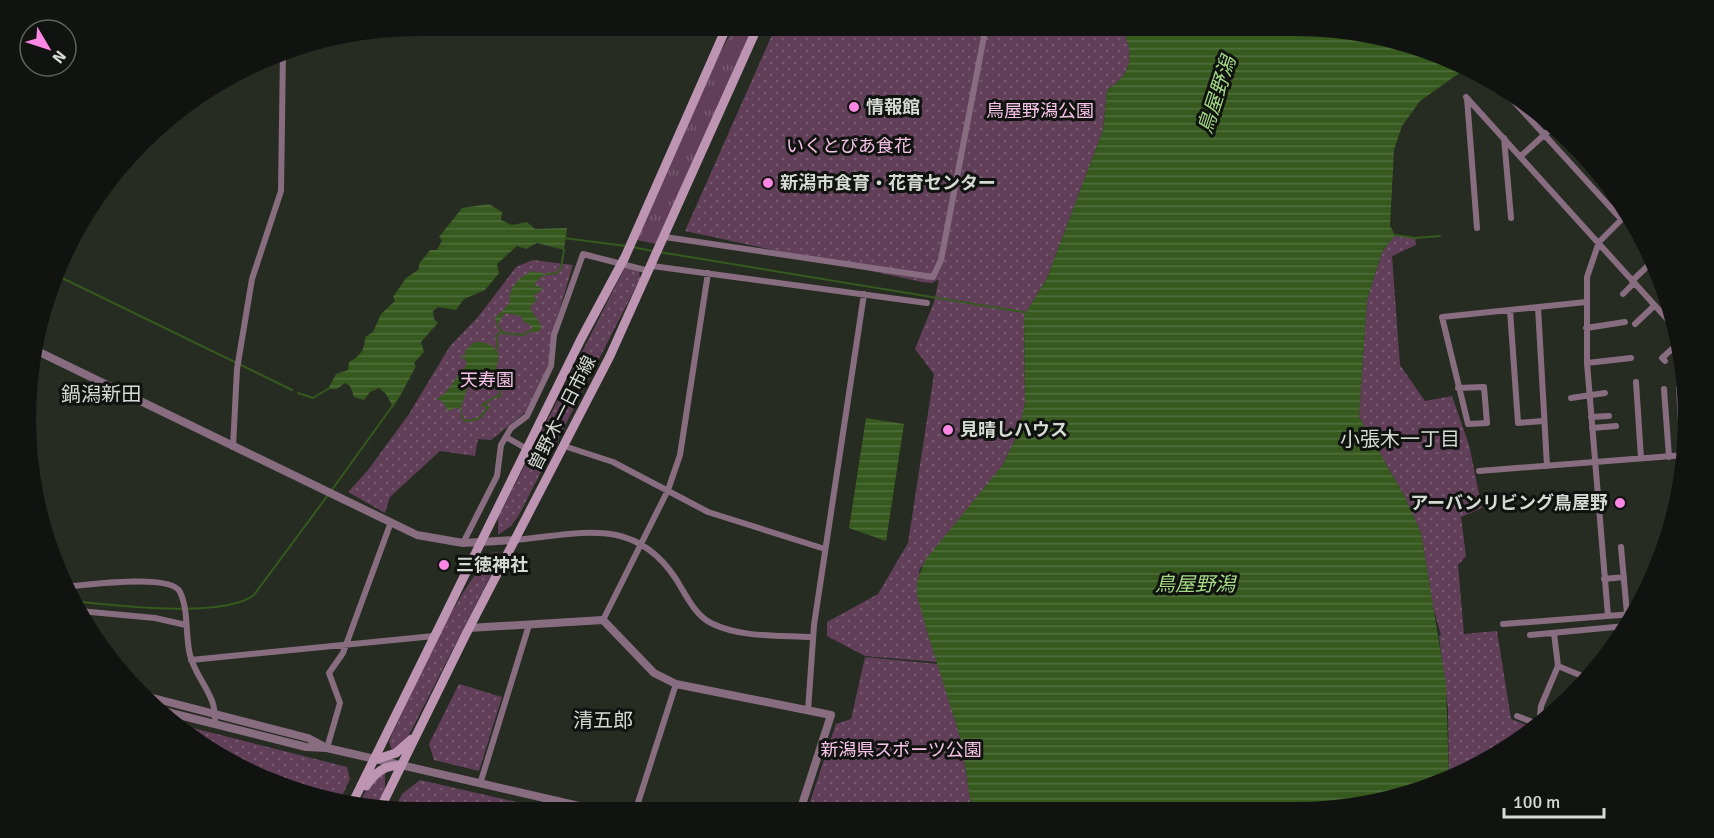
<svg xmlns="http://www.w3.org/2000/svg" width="1714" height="838" font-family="Signika,'Noto Sans JP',sans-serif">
<defs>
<pattern id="grass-tufts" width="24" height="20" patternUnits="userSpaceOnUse" patternTransform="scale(1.5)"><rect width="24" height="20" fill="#613f59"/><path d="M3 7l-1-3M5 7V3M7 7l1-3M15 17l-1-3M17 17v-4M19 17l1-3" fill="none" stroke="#775a70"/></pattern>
<pattern id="park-dots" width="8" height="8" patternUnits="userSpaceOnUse" patternTransform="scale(1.5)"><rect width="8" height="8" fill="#613f59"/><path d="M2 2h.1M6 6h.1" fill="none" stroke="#775a70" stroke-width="1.8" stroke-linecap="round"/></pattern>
<pattern id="water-rules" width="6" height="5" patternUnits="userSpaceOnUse" patternTransform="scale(1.5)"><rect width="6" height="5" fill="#36591e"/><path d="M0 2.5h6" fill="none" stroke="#52703e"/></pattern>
</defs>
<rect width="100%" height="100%" fill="#262c22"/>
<path fill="url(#grass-tufts)" d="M735,26H754L656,244L637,240L713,65Z"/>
<path fill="url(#park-dots)" d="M776,26H1130L1124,32C1135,58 1130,75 1107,90L1103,130L1047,278L1024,316L1025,403L1019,432L1002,466L919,570L926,628L937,662L865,656L827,636V622L878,594L908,543L934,374L915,349L934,302L939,279L932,283L922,282L685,231Z
M1395,235L1415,238L1416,245L1392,256L1400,365L1425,401L1452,396L1469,445L1482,508L1461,517L1466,556L1458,565L1464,634L1497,631L1511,719L1537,729L1449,781L1448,709L1439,636L1441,635L1433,607L1421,533L1404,495L1359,417L1367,300L1382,252Z
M533,260L573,265L551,338L548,365L527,411L491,440L478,439L475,456L440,451L390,497L385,513L348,492L368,470L409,414L450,346L478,317L516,267Z
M625,267L639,270L640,279L519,515L511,526L498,535V518Z
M498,552L499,559L407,739L392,751L389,742L392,734C421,675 449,603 492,553Z
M865,657L938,664L961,740L972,810L807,811L836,724L851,719Z
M459,684L502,697L479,771L434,760L429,744Z
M173,723L347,767L350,779L338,804L268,782Z
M385,772V790L376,808L358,806L369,785Z
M420,780L560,812H419L394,810L402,794Z"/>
<path fill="url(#water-rules)" d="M1108,26C1226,25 1360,9 1468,67L1420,101L1402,126L1394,150L1390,226L1395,235L1382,252L1367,300L1359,417L1404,495L1421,533L1446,684L1449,781L1445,783L1347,809L972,810L961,740L926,628L917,595V581L925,560L1002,466L1019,432L1025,403L1024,316L1047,278L1103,130L1107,90C1130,75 1135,58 1124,33Z
M489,204L502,212L501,220L512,225L527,222L535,229L567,228L564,250L537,243L526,249L517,246L497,264L499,273L485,290L464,299L456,310L438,307L433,311L434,319L438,323L421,342L424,352L414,363L416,366L399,398L392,405L386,394L379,388L370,392L364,400L354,397L350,386L345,383L337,389H328L336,374L348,370L349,362C361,356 365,349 365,337L373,332L381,314L395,301L393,297L406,278L419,269V264L430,250H437L442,240L439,237L462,208Z
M532,271L547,274L539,278L534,285L543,288L534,296L537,299L530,308L542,327L538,332H531L532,326L523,321L521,316L505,313L497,325L495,318L510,303C507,288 520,277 532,271Z
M474,342C486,342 491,343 499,354L496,370L489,381L479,380L468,386L461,407L463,415L458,407L448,411L443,402L437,399C450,392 455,376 466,366V360L459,356H465V351Z
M866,418L904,424L886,541L849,528Z"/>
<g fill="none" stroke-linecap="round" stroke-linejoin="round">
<path stroke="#36591e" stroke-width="2" d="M1395,235L1415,238L1440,236
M564,238L626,246
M632,247L653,251
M659,252L1029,313
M547,274L557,273L561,268L564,250
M58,276L292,390
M497,325L503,333L522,335L530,331
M496,349L498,347L496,336L501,332
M298,393L313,398L328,389
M461,415L465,421L478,419L489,407L482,405L497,396L500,397L501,383L496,379V370
M331,491L396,401
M72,601C113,605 223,619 254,595L328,495"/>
<path stroke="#886d81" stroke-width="6" d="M1498,84L1621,219
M1466,97L1678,331
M1467,98L1477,228
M1504,138L1511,218
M1521,156L1555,125
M665,237L933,277L941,260L986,26
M652,266L927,303
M1632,281L1654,260
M1623,294L1634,283
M1538,307L1547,466
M1510,310L1518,423L1543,421
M1635,324L1654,306
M1586,328L1625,322
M1665,361L1662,358L1681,341
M1587,363L1631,358
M1636,382L1641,458
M1458,388L1484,387L1487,423L1468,424L1442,317L1586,302
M1679,388L1683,455
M1664,389L1669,457
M1571,398L1605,393
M1591,417L1609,416
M1592,428L1616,426
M506,437L527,449
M564,446L613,462L708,512L825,549
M233,447L237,369L252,279L281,191L283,51
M1479,471L1685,455
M1580,494H1597
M515,540C580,534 634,515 676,579C686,595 695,616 713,624C742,638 781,635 813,637
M463,543L497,476L501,445L511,428L527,416L551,366L554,335L583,254L649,271
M1621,547L1627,614
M1604,579L1624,577
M64,587C84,585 172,573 180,592C189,611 185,635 190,655C194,672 206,685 212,701C215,708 215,716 215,724
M80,611L155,618L186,625
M1608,616L1587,363V277L1599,242L1629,212
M603,620L668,490L680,455L708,273
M1503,624L1633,614
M1530,635L1626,626
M191,660L434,636
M1558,666L1587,678
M808,711L814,625L864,294
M1517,716L1540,725
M1539,725L1541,706L1558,666L1554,633
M327,748L340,703L329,673L343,653L391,522
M480,784L529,625
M635,812L676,684"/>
<path stroke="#886d81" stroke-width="8" d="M33,349L417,535L463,543L515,540
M469,628L603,620L654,673L676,684L831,715L800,811
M145,696L308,738L323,746
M155,709L306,747L327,748L605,812"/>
<path stroke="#be94b3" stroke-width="9" d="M374,760L396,753L412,739
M366,786C375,773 385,764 401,766
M351,806L581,339L625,257L727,26
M380,809L466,634L610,356L758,26"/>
</g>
<g fill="#fc86e3" stroke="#10130f" stroke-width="2">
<circle cx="854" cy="107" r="6"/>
<circle cx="768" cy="183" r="6"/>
<circle cx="948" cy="430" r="6"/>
<circle cx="1620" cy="503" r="6"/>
<circle cx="444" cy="565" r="6"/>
</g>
<g text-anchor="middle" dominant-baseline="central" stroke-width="6" stroke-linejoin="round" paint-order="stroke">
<g font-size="18" font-weight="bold" fill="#d6dad4" stroke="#10130f" text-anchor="start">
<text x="866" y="107">情報館</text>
<text x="780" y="183">新潟市食育・花育センター</text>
<text x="960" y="430">見晴しハウス</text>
<text x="1608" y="503" text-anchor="end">アーバンリビング鳥屋野</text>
<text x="456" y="565">三徳神社</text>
</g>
<g font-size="18" fill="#f7c3e9" stroke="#10130f">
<text x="1040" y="111">鳥屋野潟公園</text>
<text x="849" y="146">いくとぴあ食花</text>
<text x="487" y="380">天寿園</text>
<text x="901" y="750">新潟県スポーツ公園</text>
</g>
<g font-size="18" fill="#d6dad4" stroke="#10130f">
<text transform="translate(562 413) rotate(-63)">曽野木一日市線</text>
</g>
<g font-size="20" font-style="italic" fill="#a5db86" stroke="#10130f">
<text transform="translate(1217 95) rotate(-72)">鳥屋野潟</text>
<text x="1195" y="584">鳥屋野潟</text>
</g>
<g font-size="20" fill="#d6dad4" stroke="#10130f">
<text x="101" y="394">鍋潟新田</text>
<text x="1400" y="439">小張木一丁目</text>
<text x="603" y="720">清五郎</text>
</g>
</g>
<path d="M0 0H1714V838H0ZM419 36H1295A383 383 0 0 1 1678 419V419A383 383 0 0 1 1295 802H419A383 383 0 0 1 36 419V419A383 383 0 0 1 419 36Z" fill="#10130f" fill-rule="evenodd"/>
<g transform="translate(48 48) rotate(129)"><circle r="28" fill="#10130f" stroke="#5f635e" stroke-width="1.5"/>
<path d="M0-4.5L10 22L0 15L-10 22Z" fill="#fc86e3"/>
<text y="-9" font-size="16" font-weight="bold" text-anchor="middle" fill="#d6dad4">N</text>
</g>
<path d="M1504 808v9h100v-9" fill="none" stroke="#d6dad4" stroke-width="3"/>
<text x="1513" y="808" font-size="18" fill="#d6dad4" stroke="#10130f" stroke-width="4.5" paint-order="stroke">100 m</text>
</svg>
